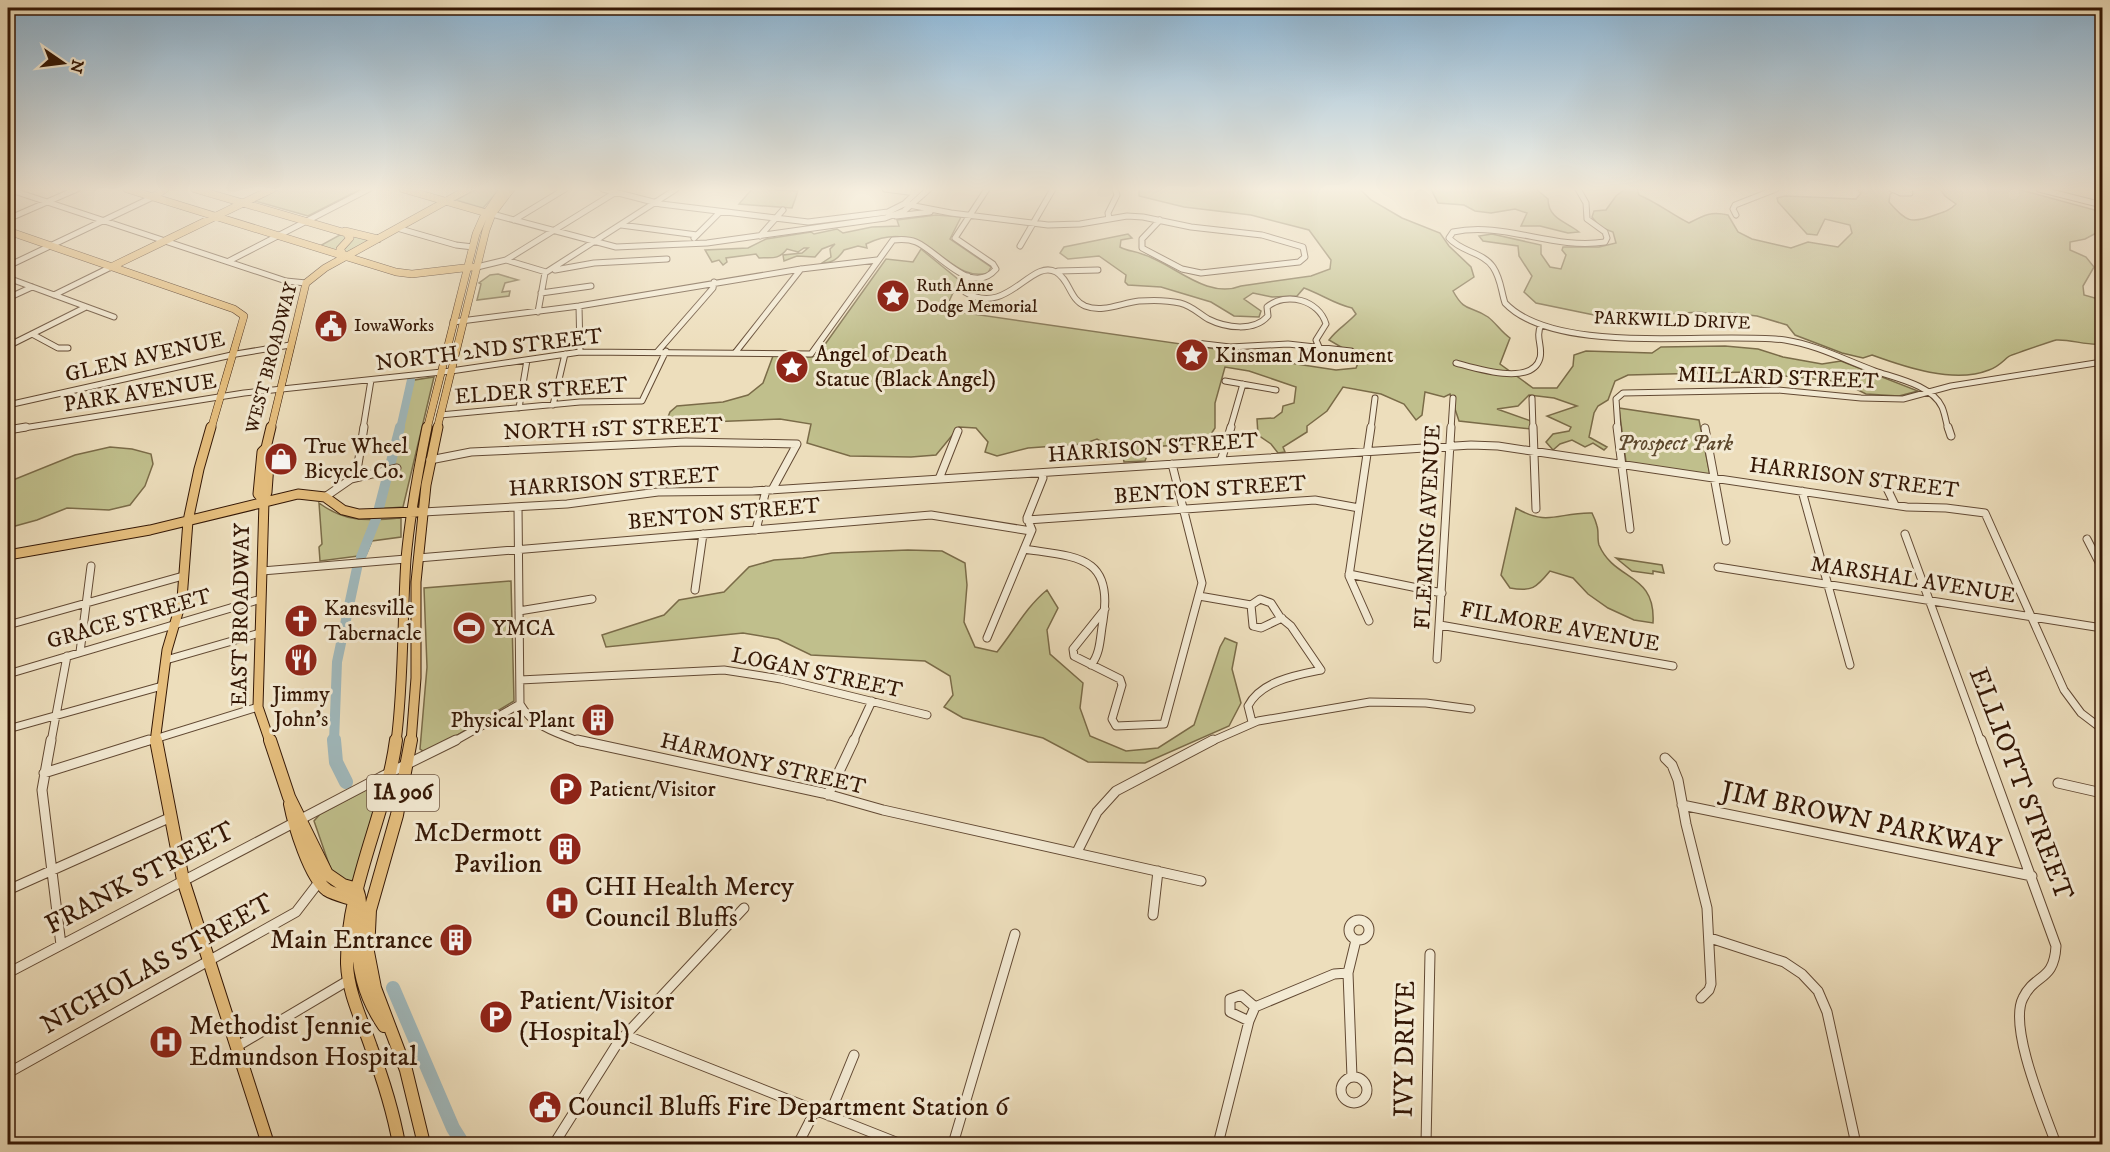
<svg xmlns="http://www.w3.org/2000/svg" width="2110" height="1152" font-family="'IM FELL DW Pica',serif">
<rect width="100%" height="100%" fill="#eddebc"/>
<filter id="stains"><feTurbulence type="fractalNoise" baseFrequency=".00333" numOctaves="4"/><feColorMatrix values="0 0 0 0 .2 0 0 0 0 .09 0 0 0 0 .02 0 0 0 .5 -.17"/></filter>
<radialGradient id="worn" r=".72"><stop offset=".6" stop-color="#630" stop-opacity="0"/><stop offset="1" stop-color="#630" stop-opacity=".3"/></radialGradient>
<path fill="#c0bf8c" stroke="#7a6b48" stroke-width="1.5" d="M279,189H361L308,216L255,201Z
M477,189H500L483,208L456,200Z
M752,189L798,191L792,208L739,204Z
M1139,189H1360L1371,200L1402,218L1440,233L1449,246L1471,267L1474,277L1453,291C1465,313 1470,305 1488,317C1496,323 1501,332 1510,338L1500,364L1533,388H1557L1573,366L1574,355L1586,351L1652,353L1661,347L1725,346L1758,349L1783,357L1822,364L1841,361L1918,391L1899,396L1866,394L1842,382L1747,372L1628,375L1615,381L1608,400L1598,406L1594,413L1589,437L1607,447L1604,450L1593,443L1585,447L1572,440L1560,444L1553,450L1546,442L1553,434L1569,431L1571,427L1547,416L1577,406L1554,398L1529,395L1518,406L1497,409L1531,421V429L1459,421L1450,394L1444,397L1425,392L1422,415L1416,420L1404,404L1381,394L1343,387L1327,411L1307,426V432L1283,447L1285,452L1278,453L1271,444L1258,435L1257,419L1274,418L1282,412L1283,406L1294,403L1296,387L1249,371L1225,367L1215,403V428L1205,443L1150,447L1145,461L1124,462L1122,451L1106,453L1104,443L1097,439L1083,444L1028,448L997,456L985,452L988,442L976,428L959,427L936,455L911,457L850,456L807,443L811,424L780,419L683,423L666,422L670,412L677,406L723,402L748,395L763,383L773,356L816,357L886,259L913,262L921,249L959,280L945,310L1223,350L1220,359H1264L1336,370L1356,368L1360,358L1329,340C1337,329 1347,324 1356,314L1352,308C1334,304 1321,294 1304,288L1297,296L1272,297L1253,293L1244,299L1261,311L1259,317L1234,316L1211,302L1161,287L1128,285L1125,282L1126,275L1099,256L1068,259L1060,253L1064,247L1128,234L1132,238L1121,240L1120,247C1127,251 1134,251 1142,254C1173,263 1206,300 1241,286L1311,276L1330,269L1331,260L1309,230L1251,215L1184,207L1139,196Z
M1431,189H1536L1548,199C1548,219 1567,222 1579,232L1568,233L1540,226H1521L1527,213L1515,209L1491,213L1475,211L1464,205L1438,203Z
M1625,189H1637L1639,195C1658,203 1671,214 1689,223C1704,215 1711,211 1728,215L1738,232L1752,239L1791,248L1808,242L1838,247L1852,233L1850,225L1825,219L1817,235L1807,234L1778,202L1777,198L1785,196L1856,199L1861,193L1857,189H1900L1890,194L1889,202C1906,222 1911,224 1935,215C1944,212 1949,211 1956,204L1945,196L1940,189H2017L2102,212V230L2085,239L2070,242V250L2086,257L2094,267L2083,286L2084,295L2102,300V344C2087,346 2071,339 2056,340C2053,341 2010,355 2008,357C2002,362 1998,367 1989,370C1954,384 1905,367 1872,355L1863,358L1842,353L1795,335L1787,325L1757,316L1730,313L1720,316L1700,312L1654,315L1646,321L1628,322L1536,303L1524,292L1532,276L1519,256L1518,246L1483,241L1479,236L1492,234L1541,245V254L1550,267L1561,269L1566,255L1562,250L1563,247H1599L1616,243L1613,232L1600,227L1592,217L1594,211L1606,210L1616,196Z
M936,215L961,217L950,239L991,267L988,273C948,285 929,214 866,244L867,248L858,246L844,250C838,259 832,263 822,263L831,257L830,249L835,244L822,249L815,257L797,256L784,261L783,255L802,253L808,248H804L798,252L787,249C778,261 770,257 759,258L756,254L726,258L727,262L723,265L719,260L712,262L705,250L748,248L766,239L811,232L814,234L837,229L843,233L872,227L899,226L897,220Z
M347,231L371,239L345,257L316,248Z
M498,274L518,280L505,283L502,292L510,291L509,296L477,300L481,284L479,283L490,275Z
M434,377L403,507L376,509L392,472L408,381Z
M1619,408L1699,420L1710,475L1626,462Z
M110,447L132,449L151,454L153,464L145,486L130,505L109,510L67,508L37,520L8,528V482L75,455Z
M319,503C348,524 368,520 401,518V537L372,541L366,555L320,561L319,547L322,544Z
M1516,508C1548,527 1559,512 1592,513C1594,517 1596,522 1597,526C1599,532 1597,539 1599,545C1615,582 1656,572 1653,623L1634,620L1608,608L1588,594L1573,578L1550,571C1536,588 1532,592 1510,588L1501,575Z
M908,550L942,551L965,563L967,585L964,622L975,647L997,652C1014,631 1026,607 1047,590L1058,608L1047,630L1050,654L1083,683L1080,708L1090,736L1126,751L1158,748L1194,725L1220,647L1225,638L1237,643L1232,669L1241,703L1229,726L1145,763L1088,762L1043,738L963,718L944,707L953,695L950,676L925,661L811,655L778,639L743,633L606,647L602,635L664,615L679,600L724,592L749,567L774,560L803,558L832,553Z
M1616,558L1662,565L1664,573L1653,571V574L1632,571Z
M511,581L514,701L436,748L423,751L420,749L427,667L424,588Z
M375,785H383L355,879L349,882L332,873L314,821L320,814Z"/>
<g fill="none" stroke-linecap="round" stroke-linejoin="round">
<path stroke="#a0b9bd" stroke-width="8" d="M400,429L411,380"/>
<path stroke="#a0b9bd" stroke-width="10" d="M379,508L400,427
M361,557L376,519
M334,742L337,662L357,568"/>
<path stroke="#a0b9bd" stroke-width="14" d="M334,740L336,762L346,782
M393,988L453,1128L463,1144"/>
<defs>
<path id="minor-far2" d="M8,189L286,281L306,283
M603,189L661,204L808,222L888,212L904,204L920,189
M885,189L916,193
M1578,189L1586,203L1587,219L1605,232L1607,238L1605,242C1552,250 1504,221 1453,232L1449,238C1461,252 1483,252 1493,267C1501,279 1501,291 1505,303C1556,357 1714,331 1785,340C1817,345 1845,360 1875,371C1895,378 1932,385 1942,407C1945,414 1946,422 1948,429
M1892,189L1901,193H1910L1908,189
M2039,189L2102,205
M904,204L951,213L1048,225L1080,224L1127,216L1143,217L1191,227L1262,235L1303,247L1305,257L1299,262L1201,273L1182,269L1142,248V239L1160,220
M492,214L616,247L707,243L885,218L904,211L929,189
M1736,215L1733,209L1735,205L1776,189
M896,216L930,212
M8,219L77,189
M1109,219L1108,213L1117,195L1115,189
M514,220L565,189
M621,225L697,235
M397,228L456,245L473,247
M760,236L783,210
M694,238L720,212
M1020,246L1053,189
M506,260L546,272
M229,261L369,189
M8,266L153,197
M477,267L506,260L616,192
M555,270L594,263L667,259
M1058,271L1098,270
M968,276L963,286L965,292C1007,318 1031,258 1056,272C1070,280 1069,299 1085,306C1103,313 1121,303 1139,301C1152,300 1167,300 1180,303C1192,306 1198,313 1208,319C1226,328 1254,332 1268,316L1267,307C1286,291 1319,300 1326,324L1316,340L1319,347
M8,278L114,317
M541,293L591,286
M54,295L111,267
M8,298L32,287
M579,306L580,352
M538,312L545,273L676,189
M453,322L579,306L801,269L877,260
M32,334L58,348H68
M1196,343L1230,347L1288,344L1351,351
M8,346L86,307
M658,351L713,288L714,282
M735,353L801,269
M1456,363C1475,368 1532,387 1540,358C1543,346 1535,337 1541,325
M1225,381L1276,390
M1532,398L1533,429
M8,405L236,354L290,345
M553,405L565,354
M519,408L527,360
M440,415L580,402L642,401L666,351
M17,429L244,393L451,371L580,352L811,354L893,240C901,239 909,239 916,242C938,251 971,298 996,269L993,264L955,238L987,189
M363,429L371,380
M1230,429L1243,384
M1371,429L1375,398
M1451,429L1453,398
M1618,429L1616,399L1623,393L1778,390L1861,398L1903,399L1951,386L2102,362"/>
<path id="minor-far1" d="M1533,427L1536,509
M1617,427L1630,529
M1948,427L1951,436
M1705,428L1726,541
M8,430L26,427
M430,460L471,452L686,442L797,444L772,490
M1221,461L1231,427
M1881,476L1895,505
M356,477L364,427
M939,479L958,431
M1802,491L1850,665
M325,497L351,479L397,468
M518,507L520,704C532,726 559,734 581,742
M423,512L567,504L658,492L753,491L1471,445L1498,446L1907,507L1946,508L1985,513L2064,690L2081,713L2102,729
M1027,520L1315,500L1359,508
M756,530L766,490
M1905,534L1981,742
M2087,539L2102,568
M1024,549C1076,557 1114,555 1103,621C1100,636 1101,653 1091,665
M418,558L931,515L1031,531
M1718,567L2102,628
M262,571L406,559
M1349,574L1442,593
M695,590L703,534
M1199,596L1251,605
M1251,605L1260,599L1271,603L1280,617L1291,626L1321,670C1296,675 1261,681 1248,706L1252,722
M1251,605L1253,626L1261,628L1282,618
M1105,609L1073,649L1074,656L1120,679L1122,685L1112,719L1116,726L1164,724L1202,583L1172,464
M519,611L592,599
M1369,621L1349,576L1371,427
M8,625L183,576
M1440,625L1673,666
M987,638L1032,530L1027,518L1043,478L1041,473
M80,652L91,566
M1437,659L1451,427
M166,660L260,633
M8,674L261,599
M520,680L724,670L781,679L927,715
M8,729L162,686
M51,742L67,656
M145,742L258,707
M453,742L520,704
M853,742L872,701
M1210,742L1258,721L1370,702L1426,703L1471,709"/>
<path id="minor" d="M51,740L42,790L61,945
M577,740L823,793L883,810L1201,881
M1981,740L2056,946C2054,982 2035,973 2023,998C2008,1027 2045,1113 2056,1144
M1665,758L1672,765L1678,780L1686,824L1707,908L1711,984L1709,990L1701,998
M44,773L149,740
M2058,783L2102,793
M828,795L854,740
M1682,805L2032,876
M1077,852L1097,812L1116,791L1213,740
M8,890L169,818
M1153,915L1158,871
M1349 930a10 10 0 1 1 20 0a10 10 0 1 1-20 0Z
M1710,938L1784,962L1802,974L1818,991L1827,1012L1856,1144
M8,973L381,777L456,740
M1249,1021L1230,1012V999L1241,995L1255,1007
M625,1035L901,1144
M236,1047L349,980
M8,1073L296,912L319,882
M1352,1077L1348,973L1356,940
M1341 1090a13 13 0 1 1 26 0a13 13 0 1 1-26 0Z
M829,1116L854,1055
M554,1144L617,1044L744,908
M798,1144L815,1111
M953,1144L1015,934
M1218,1144L1249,1021L1255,1007L1334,974L1348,973
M1426,1144L1430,954"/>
<path id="major-far2" d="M127,189L396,272L412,274L472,267
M195,189L346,233L350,238L340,249L345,257
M403,189L490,214
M153,197L165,189
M8,231L234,309L244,316L211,429
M345,231L378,239
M111,267L272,189
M271,429L306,283L325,268L468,189
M427,429L476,234L483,218L503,189
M437,429L486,230L492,214L511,189"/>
<path id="major-far1" d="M266,448L270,450L267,492L264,501L258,707L270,742
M264,501L258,494L262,452L266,448L271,427
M8,555L150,530L298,494L325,497L343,510L359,514L417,512
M155,742L167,650L182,599L188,521L199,469L211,427
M396,742C404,681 402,620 406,559C410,514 418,471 427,427
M411,742L416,678V582L426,485L438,427"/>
<path id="major" d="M156,740L183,880L268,1144
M270,740L289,797L327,874L343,885L357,889C363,904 359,916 358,931C356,967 364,997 384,1026
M396,740C386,816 346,886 347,964C348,993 362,1020 371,1047C383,1079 393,1111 399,1144
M411,740L397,815L370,910L368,952L375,988L406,1070L424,1144
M290,804C294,825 310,878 327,890C335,895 346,897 354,900"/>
</defs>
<use href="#minor-far2" stroke="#624933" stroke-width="7"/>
<use href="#minor-far1" stroke="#624933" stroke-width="9"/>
<use href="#minor" stroke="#624933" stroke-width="11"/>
<use href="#major-far2" stroke="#341705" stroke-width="8"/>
<use href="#major-far1" stroke="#341705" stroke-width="11"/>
<use href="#major" stroke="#341705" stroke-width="14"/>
<use href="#minor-far2" stroke="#f3ead3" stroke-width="5"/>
<use href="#minor-far1" stroke="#f3ead3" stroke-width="7"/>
<use href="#minor" stroke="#f3ead3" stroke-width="9"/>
<use href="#major-far2" stroke="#e6bf7e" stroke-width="7"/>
<use href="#major-far1" stroke="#e6bf7e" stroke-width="9"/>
<use href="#major" stroke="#e6bf7e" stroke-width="12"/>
</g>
<linearGradient id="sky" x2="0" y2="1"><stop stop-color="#8bb6d7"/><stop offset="0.54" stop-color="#f7f0e1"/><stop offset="1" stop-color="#f7f0e1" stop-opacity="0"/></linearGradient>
<rect width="2110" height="350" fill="url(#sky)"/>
<defs>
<symbol id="sight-disc" viewBox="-11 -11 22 22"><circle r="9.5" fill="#8f2418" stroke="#f3ead3"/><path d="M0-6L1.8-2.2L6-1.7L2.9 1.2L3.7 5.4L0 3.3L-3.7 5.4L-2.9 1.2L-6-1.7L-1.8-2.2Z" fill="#fff"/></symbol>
<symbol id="civic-disc" viewBox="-11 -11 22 22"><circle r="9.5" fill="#8f2418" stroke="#f3ead3"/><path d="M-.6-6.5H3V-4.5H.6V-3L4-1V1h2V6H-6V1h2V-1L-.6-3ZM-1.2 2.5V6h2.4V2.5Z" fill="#fff"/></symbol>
<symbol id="shop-disc" viewBox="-11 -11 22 22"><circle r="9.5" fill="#8f2418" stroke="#f3ead3"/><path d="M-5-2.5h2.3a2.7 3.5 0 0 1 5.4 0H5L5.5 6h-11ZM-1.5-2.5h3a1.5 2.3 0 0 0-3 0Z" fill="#fff"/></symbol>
<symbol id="church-disc" viewBox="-11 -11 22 22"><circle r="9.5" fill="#8f2418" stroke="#f3ead3"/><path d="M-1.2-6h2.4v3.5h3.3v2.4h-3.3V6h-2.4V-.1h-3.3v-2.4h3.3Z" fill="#fff"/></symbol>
<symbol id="stadium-disc" viewBox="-11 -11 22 22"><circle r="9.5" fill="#8f2418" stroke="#f3ead3"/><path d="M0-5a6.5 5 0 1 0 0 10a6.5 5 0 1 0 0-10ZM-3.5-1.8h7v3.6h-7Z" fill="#fff"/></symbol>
<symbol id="restaurant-disc" viewBox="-11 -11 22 22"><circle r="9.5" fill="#8f2418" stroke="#f3ead3"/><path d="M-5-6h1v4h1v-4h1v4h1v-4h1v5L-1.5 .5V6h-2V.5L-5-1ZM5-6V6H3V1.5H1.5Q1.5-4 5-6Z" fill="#fff"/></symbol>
<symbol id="building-disc" viewBox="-11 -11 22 22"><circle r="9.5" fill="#8f2418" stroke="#f3ead3"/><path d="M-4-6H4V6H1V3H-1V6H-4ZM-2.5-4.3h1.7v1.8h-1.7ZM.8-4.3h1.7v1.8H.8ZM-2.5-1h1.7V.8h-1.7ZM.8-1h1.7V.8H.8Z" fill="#fff"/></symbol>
<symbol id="parking-disc" viewBox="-11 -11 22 22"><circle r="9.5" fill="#8f2418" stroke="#f3ead3"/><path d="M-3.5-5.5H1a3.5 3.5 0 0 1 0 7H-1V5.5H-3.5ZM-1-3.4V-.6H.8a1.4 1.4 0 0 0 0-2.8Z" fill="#fff"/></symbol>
<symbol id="hospital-disc" viewBox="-11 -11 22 22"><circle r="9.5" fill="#8f2418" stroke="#f3ead3"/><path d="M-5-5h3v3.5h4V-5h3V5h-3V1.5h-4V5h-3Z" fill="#fff"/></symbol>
</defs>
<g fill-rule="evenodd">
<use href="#sight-disc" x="874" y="277" width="38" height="38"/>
<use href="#civic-disc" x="312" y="307" width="38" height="38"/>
<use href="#sight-disc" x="1173" y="336" width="38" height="38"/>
<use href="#sight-disc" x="773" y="348" width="38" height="38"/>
<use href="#shop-disc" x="262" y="440" width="38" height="38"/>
<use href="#church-disc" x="282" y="602" width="38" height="38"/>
<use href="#stadium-disc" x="450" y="609" width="38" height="38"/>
<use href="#restaurant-disc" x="282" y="641" width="38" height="38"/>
<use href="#building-disc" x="579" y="701" width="38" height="38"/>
<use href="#parking-disc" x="547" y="770" width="38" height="38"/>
<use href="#building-disc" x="546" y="830" width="38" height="38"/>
<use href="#hospital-disc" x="543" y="884" width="38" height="38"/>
<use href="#building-disc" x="437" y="921" width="38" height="38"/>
<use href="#parking-disc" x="477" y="998" width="38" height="38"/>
<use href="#hospital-disc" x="147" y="1023" width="38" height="38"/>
<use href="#civic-disc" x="526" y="1088" width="38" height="38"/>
</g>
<g text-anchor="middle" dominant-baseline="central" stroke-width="6" stroke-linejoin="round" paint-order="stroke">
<g font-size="18" fill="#341705" stroke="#f3ead3" text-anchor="start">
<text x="916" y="286">Ruth Anne<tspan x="916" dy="21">Dodge Memorial</tspan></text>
<text x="354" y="326">IowaWorks</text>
</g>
<g font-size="18" fill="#341705" stroke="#f3ead3">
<text transform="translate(1672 321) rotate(2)">PARKWILD DRIVE</text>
<text transform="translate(272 358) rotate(-75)">WEST BROADWAY</text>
</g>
<rect fill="#f3ead3" stroke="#6d5643" stroke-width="1.5" x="367" y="775" width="72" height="36" rx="4.5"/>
<g font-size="21" font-weight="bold" fill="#341705">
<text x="403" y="793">IA 906</text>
</g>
<g font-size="22" fill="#341705" stroke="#f3ead3">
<text transform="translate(489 350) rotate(-7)">NORTH 2ND STREET</text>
<text transform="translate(145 357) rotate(-13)">GLEN AVENUE</text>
<text transform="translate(1778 378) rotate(2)">MILLARD STREET</text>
<text transform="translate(541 391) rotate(-4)">ELDER STREET</text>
<text transform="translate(140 393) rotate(-9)">PARK AVENUE</text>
<text transform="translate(613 429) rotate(-2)">NORTH 1ST STREET</text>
<text transform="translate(1153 448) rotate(-4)">HARRISON STREET</text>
<text transform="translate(1854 478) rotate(7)">HARRISON STREET</text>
<text transform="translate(614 482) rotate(-4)">HARRISON STREET</text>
<text transform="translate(1210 490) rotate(-4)">BENTON STREET</text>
<text transform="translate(724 514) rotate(-5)">BENTON STREET</text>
<text transform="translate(1428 527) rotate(-87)">FLEMING AVENUE</text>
<text transform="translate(1913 580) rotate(9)">MARSHAL AVENUE</text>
<text transform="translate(241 615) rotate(-89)">EAST BROADWAY</text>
<text transform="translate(129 619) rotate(-16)">GRACE STREET</text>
<text transform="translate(1560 627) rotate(10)">FILMORE AVENUE</text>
<text transform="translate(817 673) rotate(12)">LOGAN STREET</text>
<text transform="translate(763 764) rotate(13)">HARMONY STREET</text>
</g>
<g font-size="22" fill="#341705" stroke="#f3ead3" text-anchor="start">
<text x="815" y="354">Angel of Death<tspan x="815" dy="25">Statue (Black Angel)</tspan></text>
<text x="1215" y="355">Kinsman Monument</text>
<text x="304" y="446">True Wheel<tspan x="304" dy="25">Bicycle Co.</tspan></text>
<text x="324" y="608">Kanesville<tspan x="324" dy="25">Tabernacle</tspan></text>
<text x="492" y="628">YMCA</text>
<text x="301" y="694" text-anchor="middle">Jimmy<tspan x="301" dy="25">John's</tspan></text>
<text x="575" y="720" text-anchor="end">Physical Plant</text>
<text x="589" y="789">Patient/Visitor</text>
</g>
<g font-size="22" font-style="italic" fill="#5e492e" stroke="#f3ead3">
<text x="1675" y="443">Prospect Park</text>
</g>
<g font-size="27" fill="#341705" stroke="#f3ead3">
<text transform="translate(2021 784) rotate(69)">ELLIOTT STREET</text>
<text transform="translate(1861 820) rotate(12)">JIM BROWN PARKWAY</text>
<text transform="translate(140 878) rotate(-28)">FRANK STREET</text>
<text transform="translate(157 964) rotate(-29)">NICHOLAS STREET</text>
<text transform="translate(1405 1049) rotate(-89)">IVY DRIVE</text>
</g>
<g font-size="27" fill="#341705" stroke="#f3ead3" text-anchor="start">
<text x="542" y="833" text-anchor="end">McDermott<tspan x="542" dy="31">Pavilion</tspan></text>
<text x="585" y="887">CHI Health Mercy<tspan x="585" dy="31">Council Bluffs</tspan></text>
<text x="433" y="940" text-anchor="end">Main Entrance</text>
<text x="519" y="1001">Patient/Visitor<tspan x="519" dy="31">(Hospital)</tspan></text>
<text x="189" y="1026">Methodist Jennie<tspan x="189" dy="31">Edmundson Hospital</tspan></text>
<text x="568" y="1107">Council Bluffs Fire Department Station 6</text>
</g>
</g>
<rect width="2110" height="1152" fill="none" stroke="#eddebc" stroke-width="30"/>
<rect x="9" y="9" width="2092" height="1134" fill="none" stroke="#341705" stroke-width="3"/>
<rect x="15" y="15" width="2080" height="1122" fill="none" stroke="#341705" stroke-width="1.5"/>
<g transform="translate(63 63) rotate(104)" stroke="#f3ead3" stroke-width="4.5" paint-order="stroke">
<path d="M0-4.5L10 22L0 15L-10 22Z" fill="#341705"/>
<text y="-9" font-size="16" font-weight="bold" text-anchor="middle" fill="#341705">N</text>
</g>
<rect width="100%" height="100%" filter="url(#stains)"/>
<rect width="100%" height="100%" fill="url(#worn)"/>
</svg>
